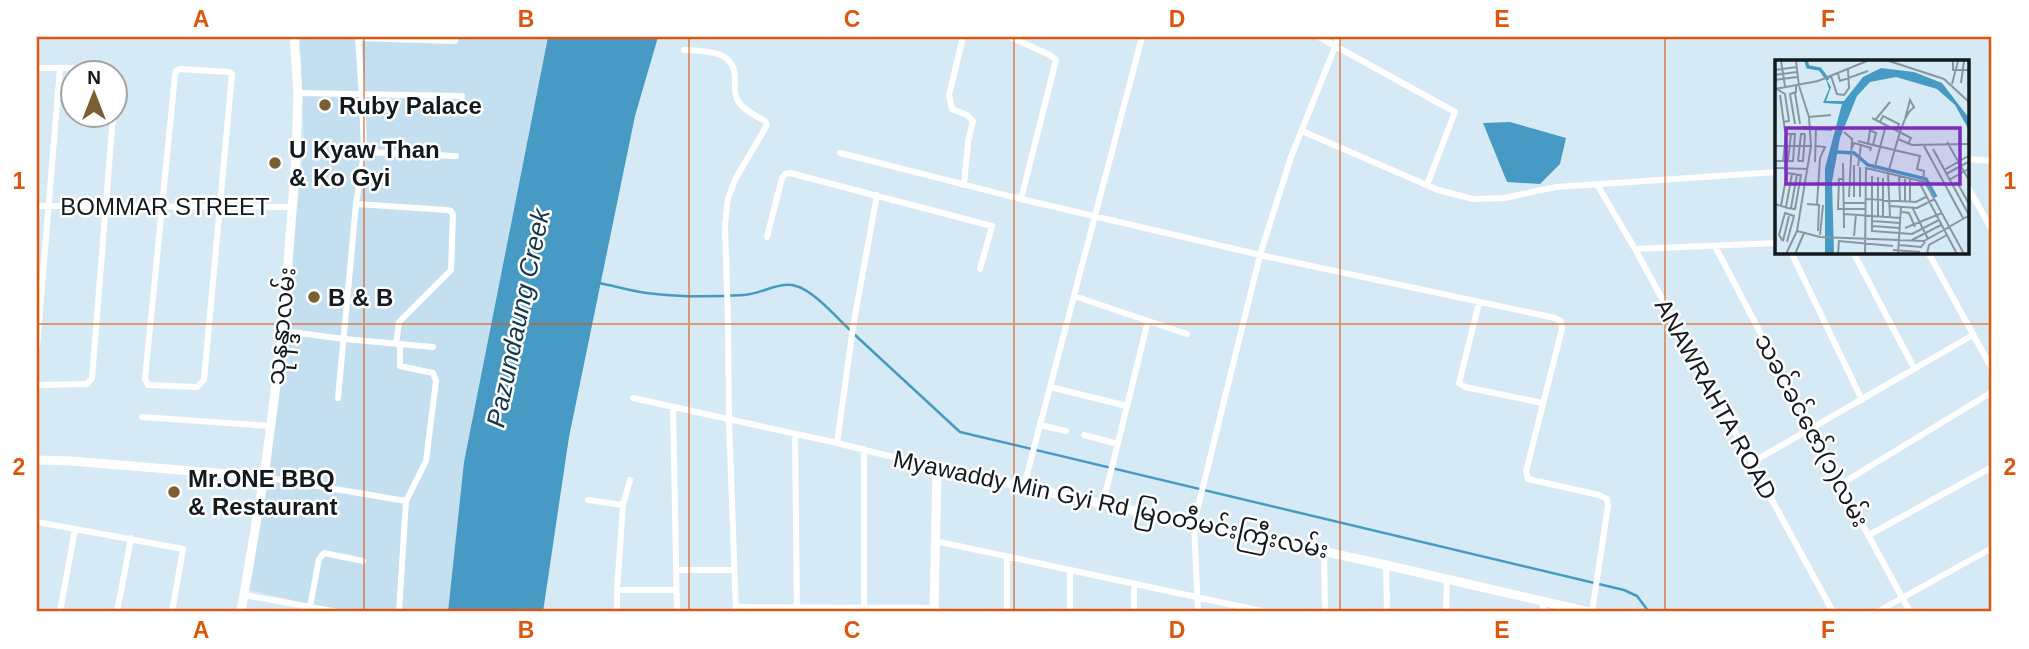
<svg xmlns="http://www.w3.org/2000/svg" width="2029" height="649" font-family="Arial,'Noto Sans Myanmar',sans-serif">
<rect width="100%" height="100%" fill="#d6eaf5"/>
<path fill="#c4dfef" d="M300,37H548L464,462L448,612H344L245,589L268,470L304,148Z"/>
<path fill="#469ac4" d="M548,37H658L635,116L569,437L543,612H448L464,462Z
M1510,122L1566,138L1560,164L1540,184L1507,182L1483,123Z"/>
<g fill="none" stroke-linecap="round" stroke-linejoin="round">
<path stroke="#469ac4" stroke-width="2.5" d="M599,283C615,286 631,291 647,293C678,297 713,297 744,295C761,294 780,281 796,286C814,291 836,317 850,330
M855,335L960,432L1624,590L1637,596L1649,612"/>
<path stroke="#fff" stroke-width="6" d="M963,37L949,95L952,109L967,115L973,121L968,142L964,185
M1319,37L1455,112L1427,185
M358,38L455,41
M684,50C707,51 735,50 735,79C735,86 734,95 738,101C743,110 756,116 765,121L767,125L736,178L728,198L725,225L728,321L729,420L736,612
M37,68H110L116,73V84
M180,69L229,72L232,74L204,380L197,387L148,385L145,379L175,75L176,71Z
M298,93L462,96
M1302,131L1438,190L1473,199L1504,198L1556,187L1777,172
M364,152L456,156
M840,153L1021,199L1056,60L1050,55L1010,37
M1968,159L1992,161
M1598,186L1635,249L1833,612
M1968,187L1992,230
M1021,199L1260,255L1555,318L1561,321L1562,329L1526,471L1528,479L1599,495L1607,499L1608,506L1592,612
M356,204L447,210L451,211L453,215L451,270L399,322L396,344
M37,206L293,207
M767,237L782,178L785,174L790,173L992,226L980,269
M1715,246L1810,428L1910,612
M1635,249L1777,243
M1791,252L1862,400
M1853,252L1914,368
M1928,252L1992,369
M1074,296L1187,334
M1479,303L1459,383L1465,387L1543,403
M283,331L344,339L433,347
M37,346L60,68
M37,385L87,384L92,378L113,116
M1050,387L1127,406
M338,398L356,204L364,152L362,95L358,37
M633,398L837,443L937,468
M673,407L677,612
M142,417L270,426
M1040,425L1066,431
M795,434L797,612
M1084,435L1118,444
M837,443L853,327L877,195
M864,449V612
M1751,463L1973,335
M264,477L406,501
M1841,484L1992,392
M1024,486L1142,37
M588,500L623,505
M1103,503L1148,321
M37,522L183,549L172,612
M1869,535L1992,467
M935,541L1266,612
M1324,551L1325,612
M1007,557V612
M1386,565L1387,612
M676,570H734
M1134,584V612
M617,590L623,505L630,480
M244,595L338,612
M1541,601L1545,612
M310,607L319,559L324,553L363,561
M736,607L934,608
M60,612L75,529
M117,612L131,538
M399,612L406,501L426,461L436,381L433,373L400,366V344
M617,612V590H676
M1070,612V570
M1198,612L1194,523L1260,255L1291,157L1339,37
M1446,612L1447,579
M1877,612L1992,548"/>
<path stroke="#fff" stroke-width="9" d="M37,460L71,461L264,477
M241,612L264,477L283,331L296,156L298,93L294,37
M934,612L937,468L1386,565L1589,612"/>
</g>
<path fill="none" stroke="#dd560d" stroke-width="2" stroke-opacity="0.55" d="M364,37V612M689,37V612M1014,37V612M1340,37V612M1665,37V612M37,324H1992"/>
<g fill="#7b5e31" stroke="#fff" stroke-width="2.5">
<circle cx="325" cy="105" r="7"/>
<circle cx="275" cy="163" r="7"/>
<circle cx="314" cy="297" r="7"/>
<circle cx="174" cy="492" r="7"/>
</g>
<g text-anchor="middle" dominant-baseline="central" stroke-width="5" stroke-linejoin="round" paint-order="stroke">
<g font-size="24" font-weight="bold" fill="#131a1e" stroke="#fff" text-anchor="start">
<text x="339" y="105">Ruby Palace</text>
<text x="289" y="149">U Kyaw Than<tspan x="289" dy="28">&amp; Ko Gyi</tspan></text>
<text x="328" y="297">B &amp; B</text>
<text x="188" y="478">Mr.ONE BBQ<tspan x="188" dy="28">&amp; Restaurant</tspan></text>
</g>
<g font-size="24" fill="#131a1e" stroke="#fff">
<text x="165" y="206">BOMMAR STREET</text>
<text transform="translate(281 326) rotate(-84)">သုနန္ဒာလမ်း</text>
<text transform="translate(1716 399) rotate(61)">ANAWRAHTA ROAD</text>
<text transform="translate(1812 430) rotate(62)">သခင်ခင်ဇော်(၁)လမ်း</text>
<text transform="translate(1111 504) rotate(12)">Myawaddy Min Gyi Rd မြဝတီမင်းကြီးလမ်း</text>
</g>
<g font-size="26" font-style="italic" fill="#113749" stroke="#fff">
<text transform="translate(518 318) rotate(-78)">Pazundaung Creek</text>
</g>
</g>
<g transform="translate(1775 60)">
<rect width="194" height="194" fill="#d6eaf5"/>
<path d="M106,8L139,12L167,23L194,58V70L180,45L162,29L121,17L95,22L82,36L65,78L57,122L59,194H50V108L67,44L48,43L54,29L51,19L56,27L51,41H69L88,17Z" fill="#469ac4"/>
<path fill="none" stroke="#469ac4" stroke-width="3.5" d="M31,1L33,7L45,9L53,20M28,68L57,69M62,92L79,93L93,105L151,119L161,137"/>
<path fill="none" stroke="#88979f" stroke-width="2" d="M6,1L10,26M21,1L24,26M114,1L169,19L195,43M178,1V10H195M0,10L22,7M63,14L65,21L93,11M0,15L22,12M56,16L62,34L69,35L74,28L73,9M0,20L22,17M186,23L189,1M177,24L183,1M0,29L43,21L92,1M2,29L10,34L14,61L9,62M20,33L25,64M5,35L10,71M34,57L56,55M97,58L136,78L133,84M101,59L115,42M105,62L108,56L124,64L122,70M20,64L15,34L21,32V26M69,72L77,79L74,137M123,79L137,85L195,84M83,81L94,84L98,85L101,73L95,70L93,84M172,82L195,122M148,84L188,158M98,85L145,96L142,109L149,111L148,121M0,86H36M41,86L50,87L45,98M77,88L79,83L96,88L95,91M158,89L194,155M0,101H18L20,74H11L8,101M13,101L16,74M23,101H28L30,74M23,101L26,74H30M40,102L41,67M68,103L69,168M79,105V137M83,106L86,85M85,107V137M0,108L33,109M99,110L111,65M169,110L195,95M171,114L195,101M124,115L125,141M97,116V172M103,117V156M130,117V141M108,118V156M69,119H64L63,149H91M135,119V142M174,120L195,108M144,122L182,194M182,122L195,146M91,139L141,142L151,137M69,143H91M0,144L13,148L20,149L26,115L12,113L6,146M32,144L44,145L43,171M42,144L45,98M115,146L142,148L160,139M11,147L17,114M137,147L153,179M16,148L22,114M127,152L134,153L140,167M69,154L126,158M115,157L113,113L122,82L123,79L125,72L130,59L133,54L134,52L139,47L135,40L130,59M97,161L125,163M97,166L125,168M130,168L167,153M22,171L45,177L149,181L195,155M97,171L137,174L164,160M45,175L48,145M79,176L81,154M137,180L166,165M8,181L4,175L10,153L19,156L12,182M8,181L14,156M124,185L146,187L150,182M118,190L145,192M11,194L22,171L36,86L34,57L24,26M20,194L29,173M63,194L64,181L118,186M90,194L91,108L150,122L189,194M123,194L126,147M152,194L154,185L172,175"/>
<path fill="#7b2cbf" fill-opacity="0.15" stroke="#7b2cbf" stroke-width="3.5" d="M11,68H185V124H11Z"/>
<rect width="194" height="194" fill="none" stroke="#131a1e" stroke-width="3.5"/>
</g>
<rect width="2029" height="649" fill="none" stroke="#ffffff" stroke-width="77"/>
<g transform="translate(94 94)"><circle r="33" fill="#ffffff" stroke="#a1a3a5" stroke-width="2"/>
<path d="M0-5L12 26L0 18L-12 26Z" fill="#7b5e31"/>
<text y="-10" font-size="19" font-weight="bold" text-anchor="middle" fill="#131a1e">N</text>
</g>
<rect x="38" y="38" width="1952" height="572" fill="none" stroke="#dd560d" stroke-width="2.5"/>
<g font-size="23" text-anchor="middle" font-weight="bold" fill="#dd560d">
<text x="201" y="27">A</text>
<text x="526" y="27">B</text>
<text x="852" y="27">C</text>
<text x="1177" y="27">D</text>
<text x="1502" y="27">E</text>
<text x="1828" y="27">F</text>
<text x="19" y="189">1</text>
<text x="2010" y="189">1</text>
<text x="19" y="475">2</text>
<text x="2010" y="475">2</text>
<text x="201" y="638">A</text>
<text x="526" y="638">B</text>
<text x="852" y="638">C</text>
<text x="1177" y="638">D</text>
<text x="1502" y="638">E</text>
<text x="1828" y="638">F</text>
</g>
</svg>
